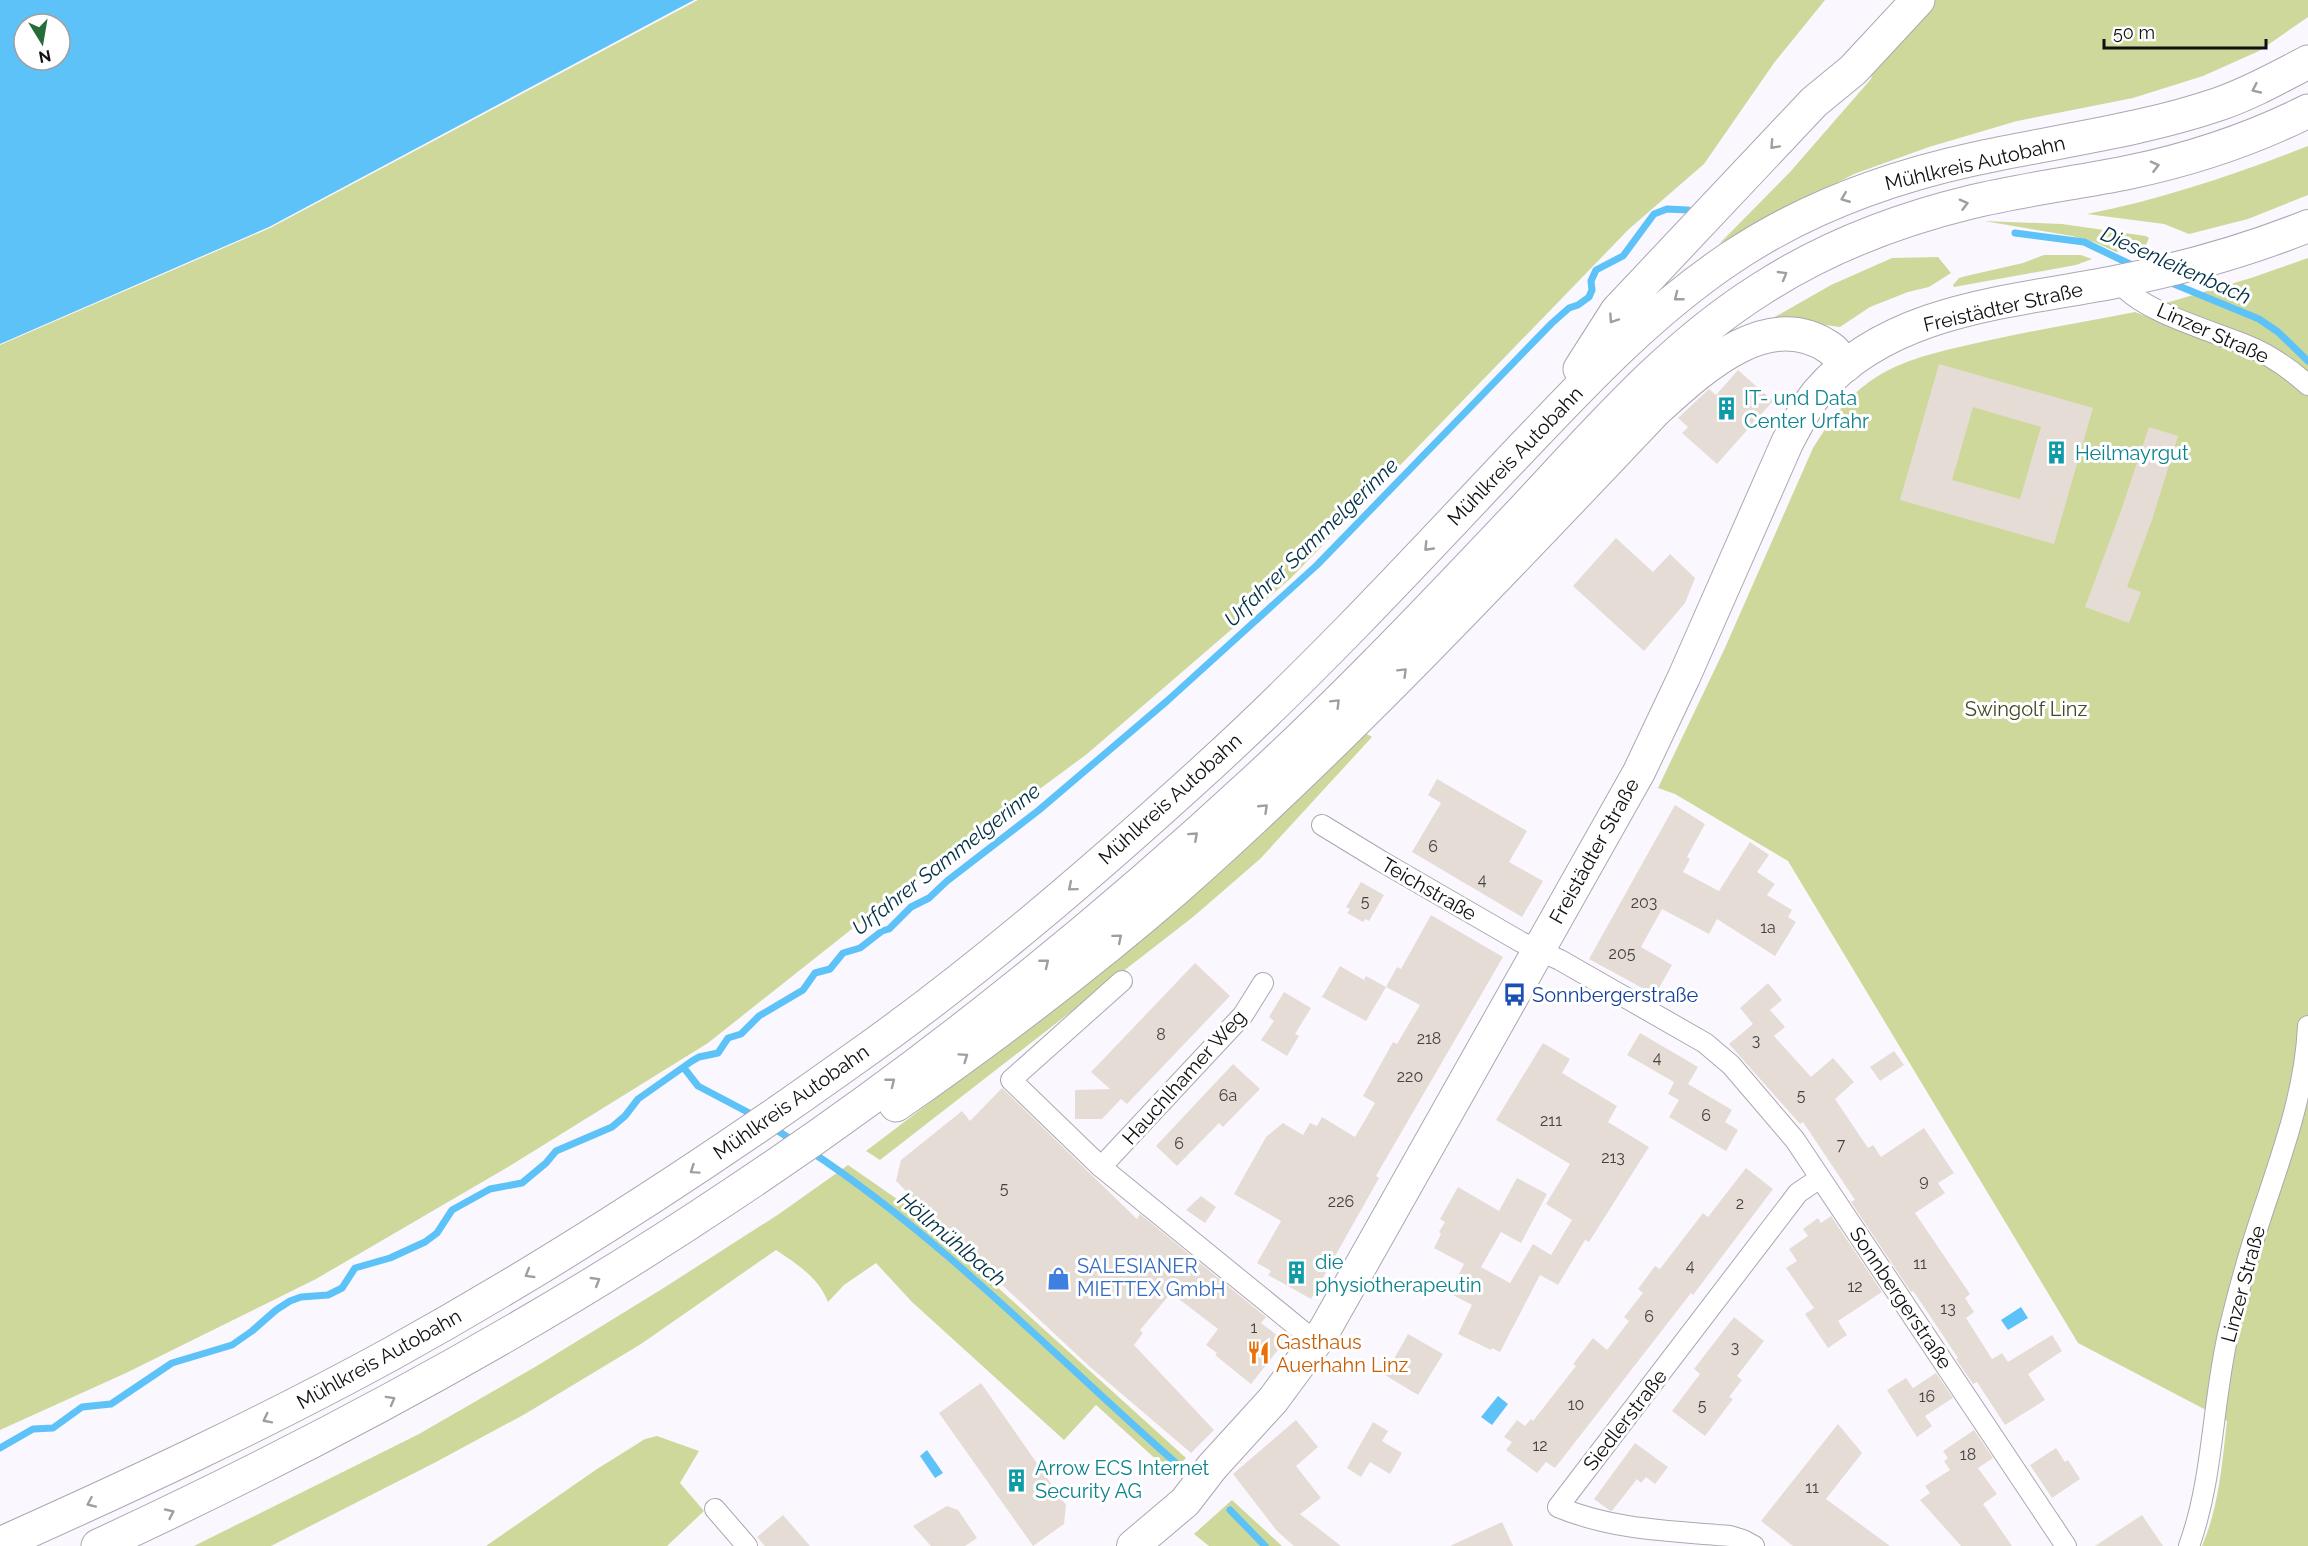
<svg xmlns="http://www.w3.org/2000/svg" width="2308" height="1546" font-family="Raleway,sans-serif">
<rect width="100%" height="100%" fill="#fbf7fe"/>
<path fill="#cfd89b" d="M698,0H1825L1774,63L1704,164L1629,229L1290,579L1087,754L877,909L708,1043L508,1167L316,1279L126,1373L0,1430V345L270,228Z
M1909,0H2308V17L2259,51L2203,76L2133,98L2017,121L1929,147L1854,174L1719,244L1790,172L1871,79L1881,38Z
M2308,146V195L2248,219L2189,234L2164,224L2087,214C2163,199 2236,174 2308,146Z
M1984,221L2062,224L2146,236L2149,238L2146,245L2116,252L2094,242L2072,236Z
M2044,255H2081L2092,259L2076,265L1954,287L1953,285L1959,278L1966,276L2023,263Z
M1938,257L1951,273L1929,287L1908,292L1870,307L1840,327L1773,318L1831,285L1892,258Z
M2308,258V377L2173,309L2166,303L2251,278Z
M2135,312L2253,357L2277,371L2308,396V1546H2202C2219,1507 2222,1463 2227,1421L2078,1343L1788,861L1675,794L1658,788L1724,650L1813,448C1828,424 1845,399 1869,382C1898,361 1933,353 1968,345C2023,332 2079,323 2135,312Z
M1362,731L1372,737L1260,859L1193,917L880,1160L866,1151L1007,1044Z
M848,1165L910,1208L1186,1458L1171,1473L1096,1405L1064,1440L912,1302L876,1263L844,1285L828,1302C818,1277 798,1265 776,1250L641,1344L525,1414L436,1462L271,1546H194L419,1434L535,1367L662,1289L779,1214Z
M657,1436L699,1451L680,1483L704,1511L667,1546H486L597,1469L645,1439Z
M1232,1500L1282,1546H1209L1194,1534Z"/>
<path fill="#5cc2f7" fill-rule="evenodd" d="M0,0H694L269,227L0,344ZM24,24H60V60H24Z
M2021,1307L2028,1318L2008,1330L2001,1320Z
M1498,1396L1508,1404L1492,1425L1481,1417Z
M927,1450L943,1473L935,1478L920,1456Z"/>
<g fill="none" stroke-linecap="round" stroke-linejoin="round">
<path stroke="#5cc2f7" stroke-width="7" d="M2015,233L2084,242L2134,266
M2169,282L2259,319L2278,332L2308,361
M684,1068L698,1086L755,1116
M772,1127L795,1142
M810,1151C945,1240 1056,1358 1177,1464
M0,1448L33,1429L53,1428L82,1407L111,1404L172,1363L232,1345L252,1331L276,1310L290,1301L301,1297L328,1295L342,1288L355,1268L390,1258L425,1242L437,1233L452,1210L490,1189L522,1183L546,1163L556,1151L612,1127L625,1116L638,1099L692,1061L699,1057L718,1053L728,1038L741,1034L759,1016L803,990L815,973L830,969L843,953L860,948L882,931L889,929L911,907L929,898L947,881L1039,810L1167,701L1317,565L1552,323L1569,308L1578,305L1589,297L1592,290L1591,281L1596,270L1623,256L1654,214L1667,209L1688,210
M1230,1510L1265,1546"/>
</g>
<path fill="#e5ddd5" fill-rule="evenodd" d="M1939,364L2093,408L2054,544L1900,500ZM1973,407L2041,427L2020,499L1952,480Z
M1738,370L1773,401L1717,464L1682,433L1688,427L1678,418L1709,389L1716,395Z
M2149,427L2178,436L2152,520L2127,587L2141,592L2129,623L2085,607L2122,508Z
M1616,538L1653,572L1670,554L1695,578L1685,603L1644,651L1573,586Z
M1437,779L1527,831L1509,862L1543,881L1522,917L1412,852L1441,803L1428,795Z
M1675,805L1705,824L1687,857L1690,859L1683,872L1719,891L1750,842L1769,855L1757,872L1775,884L1767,895L1792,910L1788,917L1796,922L1775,956L1717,919L1709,934L1662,909L1641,947L1672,965L1655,995L1589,959Z
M1361,882L1384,895L1369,921L1365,919L1363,922L1347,913L1350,909L1346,907Z
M1431,915L1503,957L1376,1176L1379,1178L1311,1299L1268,1275L1271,1271L1257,1263L1281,1221L1234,1194L1266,1137L1283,1123L1303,1135L1310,1123L1317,1126L1322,1117L1355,1137L1375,1103L1363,1096L1393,1042L1397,1044L1420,1005L1386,987L1397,967L1401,969Z
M1195,963L1230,996L1127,1104L1121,1099L1102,1119H1075V1090L1110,1089L1091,1072Z
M1340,966L1364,980L1366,976L1386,987L1366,1021L1322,997Z
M1768,983L1782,1000L1770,1010L1785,1027L1774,1036L1802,1067L1811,1077L1833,1058L1854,1082L1835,1099L1868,1148L1873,1145L1881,1157L1924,1128L1954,1173L1938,1183L1945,1193L1915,1213L1970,1294L1965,1298L1974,1312L1966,1318L1992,1359L2002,1353L2008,1362L2052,1335L2062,1351L2028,1374L2045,1400L2005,1425L1977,1382L1973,1384L1956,1359L1958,1358L1922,1304L1913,1291L1911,1292L1851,1202L1855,1200L1803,1122L1800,1124L1729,1044L1753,1024L1740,1008Z
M1284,992L1311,1008L1295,1034L1299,1036L1287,1056L1261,1040L1274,1021L1269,1017Z
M1640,1033L1698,1067L1688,1084L1732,1110L1725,1122L1738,1130L1726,1151L1669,1117L1679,1100L1668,1094L1674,1082L1627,1055Z
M1543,1043L1570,1059L1562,1073L1617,1106L1608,1122L1649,1147L1589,1242L1585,1240L1558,1285L1540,1275L1500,1352L1492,1348L1491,1350L1458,1334L1472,1305L1449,1293L1464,1264L1434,1248L1441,1234L1439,1232L1445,1222L1440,1219L1458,1187L1499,1211L1517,1178L1547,1194L1521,1243L1501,1232L1481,1267L1510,1283L1533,1244L1551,1255L1572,1220L1546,1204L1570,1164L1496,1120Z
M1894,1051L1904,1065L1880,1081L1870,1067Z
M1233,1064L1260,1089L1223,1127L1219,1123L1177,1166L1156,1146Z
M1002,1088L1137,1219L1140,1214L1266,1317L1261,1323L1285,1341L1251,1384L1215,1355L1217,1353L1206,1345L1218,1329L1171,1293L1140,1330L1143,1333L1134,1345L1214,1430L1191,1453L1089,1366L983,1267L896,1181L901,1160L962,1111L970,1121Z
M1746,1168L1773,1189L1693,1295L1691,1293L1555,1468L1546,1462L1537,1473L1506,1450L1512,1442L1504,1437L1517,1420L1525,1426L1531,1419L1533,1421L1576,1366L1573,1364L1593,1338L1607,1350L1629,1321L1624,1317L1643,1293L1638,1289L1655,1266L1660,1269L1703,1213L1708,1217Z
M1201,1196L1216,1207L1205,1223L1186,1210Z
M1831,1216L1882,1292L1838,1321L1847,1335L1828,1348L1805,1314L1814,1308L1786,1268L1797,1261L1789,1249L1808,1236L1803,1229L1818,1218L1821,1223Z
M1734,1317L1764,1341L1737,1376L1742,1380L1729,1397L1733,1399L1705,1436L1672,1411L1700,1374L1694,1369Z
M1408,1334L1443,1354L1418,1395L1385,1375Z
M1936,1373L1953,1398L1925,1416L1932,1426L1917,1437L1887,1390L1906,1378L1913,1388Z
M981,1383L1066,1505L1064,1524L1033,1546L939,1413Z
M1296,1420L1318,1447L1296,1466L1321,1498L1300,1514L1341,1546H1294L1277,1531L1233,1474Z
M1373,1422L1388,1431L1382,1441L1402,1453L1390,1474L1370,1462L1361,1477L1347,1468Z
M1838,1424L1862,1453L1826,1499L1890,1546H1793L1761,1521Z
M1974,1430L1993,1458L1978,1468L1997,1494L1983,1504L2012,1546H1961L1920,1500L1930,1493L1925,1486L1950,1470L1944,1461L1948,1458L1943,1451Z
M1635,1443L1668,1467L1655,1484L1646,1477L1641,1483L1637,1479L1612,1511L1609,1510L1594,1499Z
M2056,1448L2065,1462L2068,1460L2080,1479L2052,1498L2030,1465Z
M947,1506L958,1510L977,1538L965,1546H931L913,1526Z
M783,1515L810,1546H765L757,1537Z
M2142,1515L2163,1546H2095Z
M1502,1522L1513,1546H1450Z"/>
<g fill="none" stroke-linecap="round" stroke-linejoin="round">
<defs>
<path id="minor" d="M2119,281C2136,310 2215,332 2246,345C2269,354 2290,369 2308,385
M1322,825L1381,861L1521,942L1560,960L1705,1043L1731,1065L1795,1140L2066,1546
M1263,983L1243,1015L1101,1167L1316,1342
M1101,1167L1011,1080L1122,981
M715,1509L747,1546
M1754,1546L1743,1540L1730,1536C1670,1531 1613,1530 1558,1507L1798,1193L1820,1178
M2189,1546C2214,1477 2212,1401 2229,1330C2238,1293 2248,1256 2260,1220C2281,1156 2305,1094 2308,1026"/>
<path id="primary" d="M1133,1546L1185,1502L1212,1467L1273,1400L1324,1331L1639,772L1684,677L1787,443C1796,426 1805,407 1818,392C1890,308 2014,302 2115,282C2181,269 2246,251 2308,226"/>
<path id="motorway" d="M1580,369L1617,311L1814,102L1853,70L1918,0
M896,1105C992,1038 1086,967 1175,890C1345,740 1500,574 1656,410C1700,370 1768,305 1830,348C1836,352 1841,360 1846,365
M0,1544C132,1485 263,1424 391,1354C550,1266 703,1167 851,1061C976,973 1095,870 1208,767C1311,673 1407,570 1503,468C1574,394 1643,317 1729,259C1803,209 1887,178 1974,159C2056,141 2140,131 2219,104C2251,93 2279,77 2308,62
M98,1546C318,1444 532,1329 733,1194C919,1071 1097,927 1260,776C1352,691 1439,599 1525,508C1599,429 1669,347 1761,289C1826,247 1897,220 1971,202C2024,189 2077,183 2130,172C2192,159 2252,139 2308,111"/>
</defs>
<use href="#minor" stroke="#aca7b0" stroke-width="22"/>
<use href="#primary" stroke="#aca7b0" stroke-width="34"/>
<use href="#motorway" stroke="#aca7b0" stroke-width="35"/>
<use href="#minor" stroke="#fff" stroke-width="20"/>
<use href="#primary" stroke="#fff" stroke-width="32"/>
<use href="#motorway" stroke="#fff" stroke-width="33"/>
</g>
<defs><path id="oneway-chevron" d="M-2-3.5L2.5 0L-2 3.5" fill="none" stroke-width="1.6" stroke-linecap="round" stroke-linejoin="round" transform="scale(1.5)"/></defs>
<g stroke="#a09fa0">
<use href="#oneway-chevron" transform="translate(2256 89) rotate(155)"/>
<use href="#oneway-chevron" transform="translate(1774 145) rotate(133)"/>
<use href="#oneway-chevron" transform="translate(2155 166) rotate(-14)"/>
<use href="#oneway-chevron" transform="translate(1845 198) rotate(158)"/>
<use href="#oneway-chevron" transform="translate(1964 204) rotate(-15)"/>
<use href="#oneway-chevron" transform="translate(1783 275) rotate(-30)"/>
<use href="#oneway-chevron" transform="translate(1678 297) rotate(142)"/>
<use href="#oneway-chevron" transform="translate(1613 319) rotate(124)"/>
<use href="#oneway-chevron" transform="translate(1428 547) rotate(134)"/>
<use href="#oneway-chevron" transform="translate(1403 672) rotate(-45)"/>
<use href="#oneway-chevron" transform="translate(1336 703) rotate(-45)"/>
<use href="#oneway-chevron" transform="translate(1264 808) rotate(-44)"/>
<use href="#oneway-chevron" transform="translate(1194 836) rotate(-42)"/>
<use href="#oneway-chevron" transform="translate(1072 887) rotate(140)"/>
<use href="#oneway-chevron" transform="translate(1118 938) rotate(-40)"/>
<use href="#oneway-chevron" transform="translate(1045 963) rotate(-39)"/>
<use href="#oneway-chevron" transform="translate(964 1057) rotate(-35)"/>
<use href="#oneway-chevron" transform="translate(891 1082) rotate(-38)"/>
<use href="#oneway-chevron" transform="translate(694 1170) rotate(146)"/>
<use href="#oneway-chevron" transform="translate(529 1274) rotate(150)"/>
<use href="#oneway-chevron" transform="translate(596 1281) rotate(-31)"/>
<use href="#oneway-chevron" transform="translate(391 1400) rotate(-29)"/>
<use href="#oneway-chevron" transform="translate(267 1419) rotate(153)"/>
<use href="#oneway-chevron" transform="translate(91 1503) rotate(156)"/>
<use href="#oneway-chevron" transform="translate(170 1513) rotate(-25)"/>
</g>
<defs>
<symbol id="building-bare" viewBox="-9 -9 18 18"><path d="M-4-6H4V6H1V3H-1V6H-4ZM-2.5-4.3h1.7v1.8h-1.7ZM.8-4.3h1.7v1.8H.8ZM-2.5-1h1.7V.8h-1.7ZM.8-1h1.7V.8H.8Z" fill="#0f9aa8" stroke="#fff" stroke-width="2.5" paint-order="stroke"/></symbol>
<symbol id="bus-bare" viewBox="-9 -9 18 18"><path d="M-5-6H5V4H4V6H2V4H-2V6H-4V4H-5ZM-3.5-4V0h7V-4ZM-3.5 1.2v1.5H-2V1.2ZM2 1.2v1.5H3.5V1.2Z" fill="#1a4fb4" stroke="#fff" stroke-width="2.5" paint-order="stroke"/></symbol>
<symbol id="shop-bare" viewBox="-9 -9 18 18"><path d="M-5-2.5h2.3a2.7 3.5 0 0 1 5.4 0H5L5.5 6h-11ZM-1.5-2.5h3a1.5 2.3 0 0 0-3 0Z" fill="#3f7fe0" stroke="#fff" stroke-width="2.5" paint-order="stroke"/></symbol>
<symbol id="restaurant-bare" viewBox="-9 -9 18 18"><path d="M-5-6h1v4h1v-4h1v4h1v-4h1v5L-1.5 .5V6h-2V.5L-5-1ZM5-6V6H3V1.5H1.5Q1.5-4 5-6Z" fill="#e8710a" stroke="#fff" stroke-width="2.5" paint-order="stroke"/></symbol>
</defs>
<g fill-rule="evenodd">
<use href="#building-bare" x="1710" y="392" width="33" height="33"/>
<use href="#building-bare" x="2040" y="436" width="33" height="33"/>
<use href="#bus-bare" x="1498" y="978" width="33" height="33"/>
<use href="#building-bare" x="1280" y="1256" width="33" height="33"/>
<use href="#shop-bare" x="1042" y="1262" width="33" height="33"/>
<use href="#restaurant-bare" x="1242" y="1336" width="33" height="33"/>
<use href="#building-bare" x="1000" y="1464" width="33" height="33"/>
</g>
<g text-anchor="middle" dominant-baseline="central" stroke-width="6" stroke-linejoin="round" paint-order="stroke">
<g font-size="16" fill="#464243">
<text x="1433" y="846">6</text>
<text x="1482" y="879">4</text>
<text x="1365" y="901">5</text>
<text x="1644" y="902">203</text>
<text x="1768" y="927">1a</text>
<text x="1622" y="953">205</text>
<text x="1161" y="1034">8</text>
<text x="1429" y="1038">218</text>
<text x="1756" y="1040">3</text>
<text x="1657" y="1057">4</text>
<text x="1410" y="1076">220</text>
<text x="1228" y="1095">6a</text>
<text x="1801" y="1095">5</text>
<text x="1706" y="1115">6</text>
<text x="1551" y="1120">211</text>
<text x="1179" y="1143">6</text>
<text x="1841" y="1144">7</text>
<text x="1613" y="1157">213</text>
<text x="1924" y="1180">9</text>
<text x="1004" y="1188">5</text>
<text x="1341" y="1201">226</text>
<text x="1740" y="1203">2</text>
<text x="1920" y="1263">11</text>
<text x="1690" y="1265">4</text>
<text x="1855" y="1286">12</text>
<text x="1948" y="1308">13</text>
<text x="1649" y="1316">6</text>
<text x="1254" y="1327">1</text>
<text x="1735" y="1347">3</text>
<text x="1927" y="1396">16</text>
<text x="1576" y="1404">10</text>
<text x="1702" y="1405">5</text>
<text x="1540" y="1445">12</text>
<text x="1968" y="1454">18</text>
<text x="1812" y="1487">11</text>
</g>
<g font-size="20" fill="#110f12" stroke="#fff">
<text transform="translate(1975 163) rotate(-13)">Mühlkreis Autobahn</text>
<text transform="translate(2003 307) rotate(-13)">Freistädter Straße</text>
<text transform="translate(2213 333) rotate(24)">Linzer Straße</text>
<text transform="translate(1515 456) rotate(-46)">Mühlkreis Autobahn</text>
<text transform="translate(1170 799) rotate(-42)">Mühlkreis Autobahn</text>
<text transform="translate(1594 851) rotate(-61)">Freistädter Straße</text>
<text transform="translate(1429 889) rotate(30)">Teichstraße</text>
<text transform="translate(1184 1077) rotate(-48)">Hauchlhamer Weg</text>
<text transform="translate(791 1102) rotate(-35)">Mühlkreis Autobahn</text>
<text transform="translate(2243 1284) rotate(-75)">Linzer Straße</text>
<text transform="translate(1901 1298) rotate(56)">Sonnbergerstraße</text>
<text transform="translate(379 1359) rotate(-29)">Mühlkreis Autobahn</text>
<text transform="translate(1625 1420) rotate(-52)">Siedlerstraße</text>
</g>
<g font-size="20" fill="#0d838f" stroke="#fff" text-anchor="start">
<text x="1744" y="398">IT- und Data<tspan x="1744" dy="23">Center Urfahr</tspan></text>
<text x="2075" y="453">Heilmayrgut</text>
<text x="1315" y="1262">die<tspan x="1315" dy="23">physiotherapeutin</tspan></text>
<text x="1035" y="1468">Arrow ECS Internet<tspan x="1035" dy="23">Security AG</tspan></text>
</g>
<g font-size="20" fill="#444921" stroke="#fff">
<text x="2026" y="709">Swingolf Linz</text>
</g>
<g font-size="20" fill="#164399" stroke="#fff" text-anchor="start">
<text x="1532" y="995">Sonnbergerstraße</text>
</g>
<g font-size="20" fill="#366cbe" stroke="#fff" text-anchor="start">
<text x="1077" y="1266">SALESIANER<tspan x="1077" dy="23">MIETTEX GmbH</tspan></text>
</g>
<g font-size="20" fill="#c56008" stroke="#fff" text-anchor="start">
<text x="1276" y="1342">Gasthaus<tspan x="1276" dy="23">Auerhahn Linz</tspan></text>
</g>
<g font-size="21" font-style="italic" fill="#013045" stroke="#fff">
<text transform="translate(2176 265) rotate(24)">Diesenleitenbach</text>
<text transform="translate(1311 542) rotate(-44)">Urfahrer Sammelgerinne</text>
<text transform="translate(946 859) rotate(-38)">Urfahrer Sammelgerinne</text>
<text transform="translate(952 1239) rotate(40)">Höllmühlbach</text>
</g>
</g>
<g transform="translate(42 42) rotate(169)"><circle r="28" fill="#ffffff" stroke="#a09fa0" stroke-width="1.5"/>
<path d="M0-4.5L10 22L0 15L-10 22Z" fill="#276c38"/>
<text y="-9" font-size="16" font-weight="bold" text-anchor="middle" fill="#110f12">N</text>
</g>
<path d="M2104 39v9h162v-9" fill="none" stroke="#110f12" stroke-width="3"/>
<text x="2113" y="39" font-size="18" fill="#110f12" stroke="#ffffff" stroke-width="4.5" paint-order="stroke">50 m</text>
</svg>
